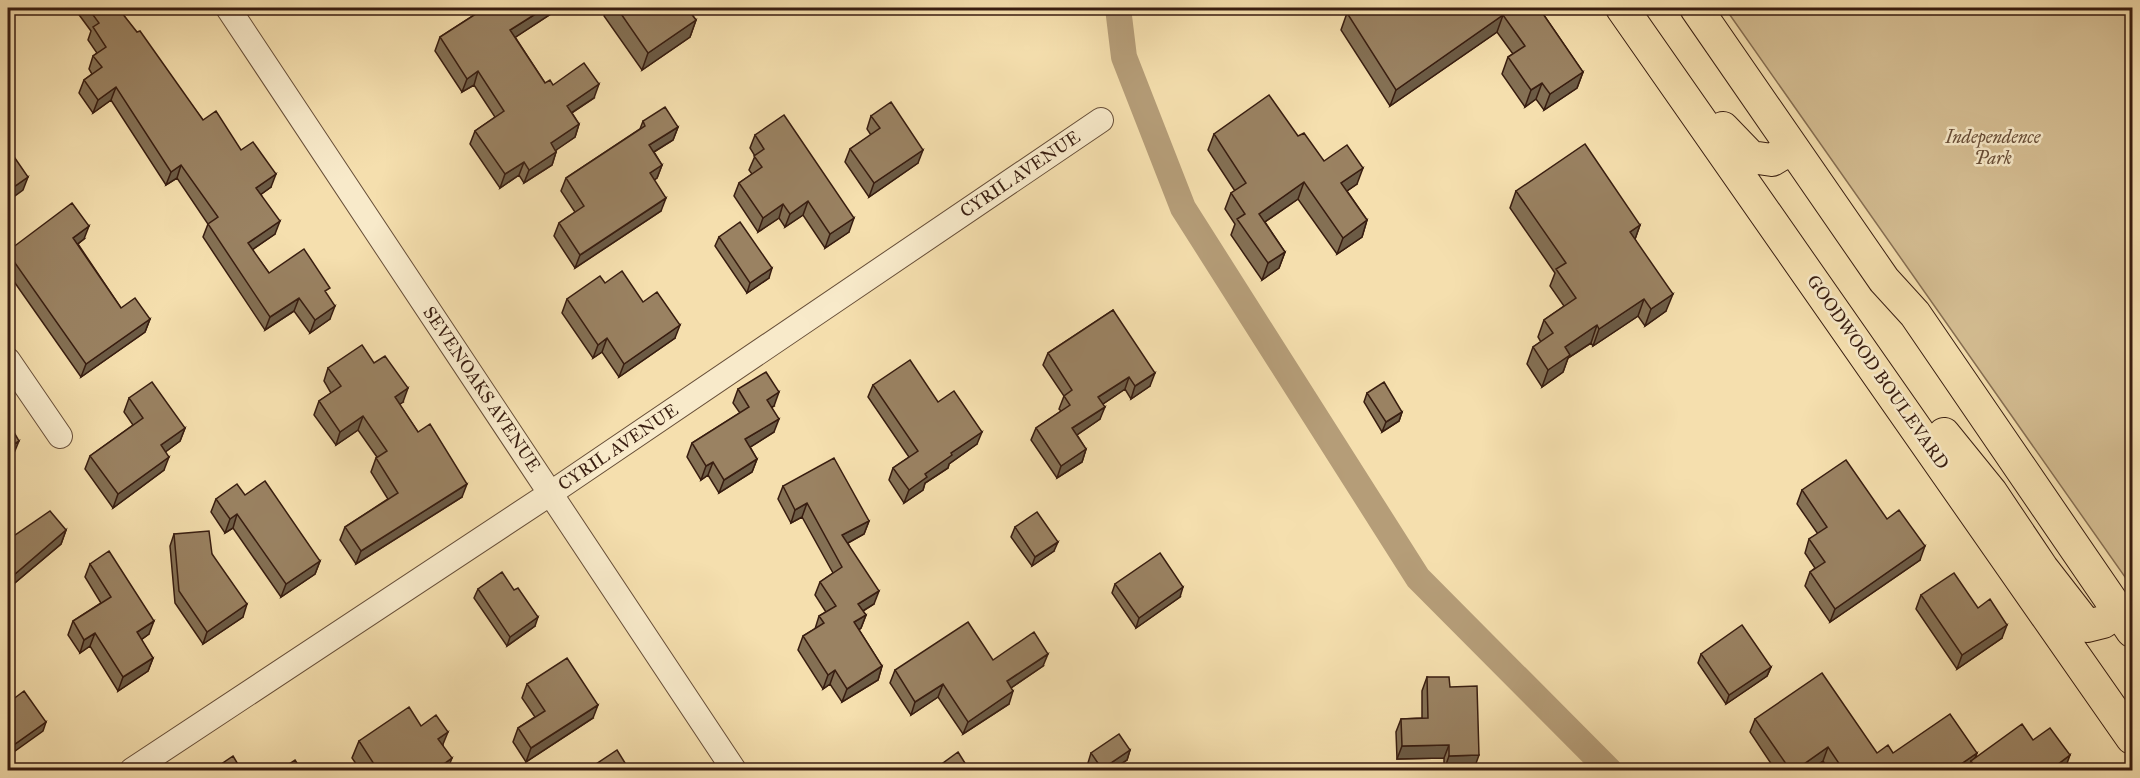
<svg xmlns="http://www.w3.org/2000/svg" width="2140" height="778" font-family="'IM FELL Great Primer',serif">
<rect width="100%" height="100%" fill="#f5dfae"/>
<filter id="stains"><feTurbulence type="fractalNoise" baseFrequency=".00333" numOctaves="4"/><feColorMatrix values="0 0 0 0 .2 0 0 0 0 .09 0 0 0 0 .02 0 0 0 .5 -.17"/></filter>
<radialGradient id="worn" r=".72"><stop offset=".6" stop-color="#630" stop-opacity="0"/><stop offset="1" stop-color="#630" stop-opacity=".3"/></radialGradient>
<path fill="#d5be93" stroke="#866e52" stroke-width="1.5" d="M1725,8H2132V587Z"/>
<g fill="none" stroke-linecap="round" stroke-linejoin="round">
<path stroke="#b59d78" stroke-width="26" d="M1118,8L1124,57L1183,208L1418,578L1609,770"/>
<defs>
<path id="minor" d="M228,8L734,770
M8,360L60,436
M132,770L551,493L1101,120"/>
<path id="major" d="M1622,8L2132,738
M1696,8L1884,280L1915,314L2132,631
M1723,128L1751,157L1772,160L1792,148
M1944,434L1991,492L2042,568L2087,626L2103,622L2119,611"/>
</defs>
<use href="#minor" stroke="#674e38" stroke-width="26"/>
<use href="#major" stroke="#381d10" stroke-width="34"/>
<use href="#minor" stroke="#f8eaca" stroke-width="24"/>
<use href="#major" stroke="#f5dfae" stroke-width="32"/>
</g>
<path fill="#847054" stroke="#381d10" stroke-width="1.5" d="M74,8H118L203,120L241,150L271,187L261,194L275,234L252,250L269,273L327,295L330,319L310,333L294,311L265,330L203,237L208,224L177,178L166,185L111,100L93,113L79,93L84,80L92,74L89,69L93,56L97,53L88,40L91,31Z
M485,8H560L515,37L545,83L594,98L572,113L579,124L575,137L555,150L556,152L552,165L524,183L519,175L500,188L470,144L475,131L495,117L474,85L462,92L435,51L440,37Z
M607,8H687L696,20L690,37L642,70L604,16Z
M1539,8L1583,72L1577,88L1544,110L1536,99L1525,107L1502,74L1508,57L1513,54L1497,32L1390,106L1341,30L1347,13Z
M871,116L918,163L869,197L845,162L850,149L871,135L867,129Z
M643,121L678,127L673,140L654,152L662,165L657,178L654,180L661,211L575,268L554,236L559,223L575,212L561,191L566,178L640,129Z
M1214,134L1298,136L1324,161L1357,184L1347,191L1367,220L1362,237L1337,254L1298,199L1265,222L1285,252L1279,268L1262,280L1231,235L1235,224L1225,209L1231,193L1235,191L1208,150Z
M755,135L849,232L825,248L803,215L785,227L779,218L758,232L734,196L739,183L752,174L749,170L755,156L750,148Z
M1516,191L1640,225L1635,239L1666,311L1645,326L1638,316L1593,346L1591,343L1568,358L1563,372L1542,387L1527,364L1533,347L1541,342L1538,337L1544,320L1564,306L1550,286L1555,273L1510,208Z
M719,237L769,278L747,293L715,246Z
M84,239L78,244L121,308L150,319L145,332L81,377L8,273V251Z
M605,283L643,302L675,338L619,377L602,352L593,358L562,313L567,299Z
M1113,310L1150,386L1131,399L1125,389L1103,404L1100,419L1077,435L1086,449L1082,462L1057,478L1031,440L1036,428L1061,411L1059,409L1064,396L1043,365L1048,353Z
M328,368L403,402L399,404L462,497L356,564L340,540L345,527L388,499L371,472L376,458L377,457L358,430L336,445L314,415L319,401L331,393L324,381Z
M873,385L938,402L977,444L949,464L948,468L925,483L923,490L904,503L889,480L893,468L909,457L868,397Z
M738,389L774,406L772,407L774,432L750,447L757,459L752,472L719,493L708,475L701,480L687,457L692,443L740,413L733,403Z
M1367,393L1402,412L1399,421L1382,432L1364,402Z
M129,398L185,428L180,441L165,452L164,470L113,508L85,469L90,456L133,425L124,412Z
M783,486L869,521L864,534L848,543L874,604L863,611L866,615L861,628L859,630L882,666L878,680L842,702L830,684L823,689L798,650L803,636L815,629L819,616L826,612L815,595L820,582L833,573L802,517L791,523L778,499Z
M1802,490L1887,519L1920,560L1830,622L1805,586L1810,572L1815,568L1805,553L1809,539L1818,534L1797,504Z
M245,495L320,561L315,574L281,597L233,528L225,533L211,512L216,499Z
M1015,527L1054,551L1032,566L1011,537Z
M66,530L61,544L10,587L8,585V540Z
M174,534L212,554L243,617L203,644L175,603L170,546Z
M90,564L149,634L141,640L153,658L148,671L118,691L90,646L80,653L68,635L73,621L101,603L85,577Z
M1115,584L1180,597L1136,628L1112,593Z
M478,589L535,626L507,646L474,598Z
M1921,595L1978,608L2002,638L1957,669L1916,609Z
M1701,654L1771,667L1767,676L1726,704L1698,663Z
M993,660L1043,666L1011,688L1009,704L963,734L938,697L911,715L890,683L895,670Z
M1427,677L1450,687L1474,769L1444,770V758L1397,759L1396,732L1401,719L1422,718V691Z
M527,684L593,718L526,762L513,742L518,728L535,717L522,698Z
M1755,719L1877,753H1977L1975,758L2033,740L2065,769L2063,771H1968V769L1966,771H1830L1823,761L1809,771H1776L1750,732Z
M421,726L443,745L447,771H361L352,758L359,741Z
M1130,750L1127,760L1110,771H1093L1088,763L1091,753Z"/>
<path fill="#6c5b45" stroke="#381d10" stroke-width="1.5" d="M545,8H560L505,44L510,30Z
M1503,15L1497,32L1390,106L1396,90Z
M696,20L690,37L642,70L648,53Z
M478,71L474,85L462,92L467,79Z
M1583,72L1577,88L1544,110L1550,94Z
M1542,83L1536,99L1525,107L1531,90Z
M599,84L594,98L562,119L567,106Z
M116,87L111,100L93,113L98,100Z
M579,124L575,137L546,157L551,143Z
M678,127L673,140L644,158L649,145Z
M923,150L918,163L869,197L874,183Z
M556,152L552,165L524,183L529,170Z
M524,162L519,175L500,188L505,174Z
M181,165L177,178L166,185L171,172Z
M662,165L657,178L645,186L650,173Z
M1363,168L1357,184L1335,199L1341,183Z
M276,174L271,187L252,201L256,188Z
M28,177L23,190L8,201V191Z
M1304,182L1298,199L1253,230L1259,214Z
M666,198L661,211L575,268L580,255Z
M808,201L803,215L785,227L790,214Z
M783,204L779,218L758,232L763,218Z
M854,218L849,232L825,248L830,234Z
M1367,220L1362,237L1337,254L1343,238Z
M280,221L275,234L243,256L248,243Z
M1640,225L1634,242L1630,232Z
M89,226L84,239L68,251L73,238Z
M1285,252L1279,268L1262,280L1268,263Z
M772,268L769,278L747,293L750,283Z
M1673,294L1666,311L1645,326L1651,309Z
M299,298L294,311L265,330L270,317Z
M1644,299L1638,316L1593,346L1599,329Z
M335,306L330,319L310,333L315,320Z
M150,319L145,332L81,377L86,364Z
M680,325L675,338L619,377L624,364Z
M1597,325L1591,343L1568,358L1563,372L1542,387L1548,370L1565,347Z
M607,338L602,352L593,358L598,345Z
M1155,373L1150,386L1131,399L1135,386Z
M1129,377L1125,389L1094,410L1098,397Z
M408,388L403,402L390,411L395,397Z
M779,392L774,406L763,413L767,400Z
M1105,407L1100,419L1068,441L1072,428Z
M1402,412L1399,421L1382,432L1386,422Z
M363,416L358,430L336,445L340,432Z
M779,419L774,432L741,453L745,439Z
M185,428L180,441L156,459L161,445Z
M982,432L977,444L949,464L948,468L925,483L923,490L904,503L909,490L925,474L951,453Z
M19,441L14,453L8,458V448Z
M1086,449L1082,462L1057,478L1061,466Z
M169,457L164,470L113,508L118,494Z
M757,459L752,472L719,493L724,480Z
M713,462L708,475L701,480L706,466Z
M467,484L462,497L356,564L361,551Z
M807,503L802,517L791,523L795,510Z
M237,514L233,528L225,533L230,519Z
M869,521L864,534L837,549L842,535Z
M66,530L61,544L10,587L15,574Z
M1058,542L1054,551L1032,566L1035,557Z
M1925,546L1920,560L1830,622L1835,609Z
M320,561L315,574L281,597L286,584Z
M1183,587L1180,597L1136,628L1139,618Z
M879,591L874,604L853,617L858,604Z
M247,604L243,617L203,644L207,632Z
M866,615L861,628L849,636L854,622Z
M538,617L535,626L507,646L510,637Z
M154,621L149,634L132,646L137,632Z
M2007,625L2002,638L1957,669L1962,655Z
M95,633L90,646L80,653L84,640Z
M1048,654L1043,666L1002,694L1007,681Z
M153,658L148,671L118,691L123,677Z
M882,666L878,680L842,702L847,689Z
M1771,667L1767,676L1726,704L1729,695Z
M835,670L830,684L823,689L828,675Z
M943,684L938,697L911,715L915,702Z
M1013,691L1009,704L963,734L968,722Z
M598,705L593,718L526,762L531,748Z
M46,722L43,731L8,756V749Z
M448,732L441,749L438,739Z
M1449,745L1444,758L1397,759L1402,746Z
M1828,747L1823,761L1809,771H1794Z
M1130,750L1127,760L1110,771H1101L1102,769Z
M1977,753L1973,763L1971,761L1968,769L1966,771H1951Z
M1479,755L1474,769L1444,770L1449,756Z
M2070,755L2065,769L2063,771H2049Z
M452,758L447,771H434Z"/>
<path fill="#9a8262" stroke="#381d10" stroke-width="1.5" d="M88,8H118L137,32L140,31L203,120L216,111L241,150L253,142L276,174L256,188L280,221L248,243L269,273L304,249L330,288L325,291L335,306L315,320L299,298L270,317L208,224L218,217L181,165L171,172L116,87L98,100L84,80L102,67L93,56L106,47L93,27L99,23Z
M485,8H545L510,30L545,83L550,80L553,85L584,63L599,84L567,106L579,124L551,143L556,152L529,170L524,162L505,174L475,131L504,111L478,71L467,79L440,37Z
M617,8H687L696,20L648,53Z
M1355,8H1539L1583,72L1550,94L1542,83L1531,90L1508,57L1525,46L1503,15L1396,90L1347,13Z
M1269,95L1298,136L1304,133L1324,161L1347,145L1363,168L1341,183L1367,220L1343,238L1304,182L1259,214L1285,252L1268,263L1237,219L1245,214L1231,193L1246,183L1214,134Z
M891,102L923,150L874,183L850,149L880,128L871,116Z
M665,107L678,127L649,145L662,165L650,173L666,198L580,255L559,223L584,206L566,178L645,126L643,121Z
M784,115L854,218L830,234L808,201L790,214L783,204L763,218L739,183L762,167L754,156L764,149L755,135Z
M1585,144L1640,225L1630,232L1673,294L1651,309L1644,299L1599,329L1597,325L1565,347L1570,355L1548,370L1533,347L1553,333L1544,320L1576,298L1556,269L1566,263L1516,191Z
M8,148L28,177L8,191Z
M72,203L89,226L73,238L121,308L135,298L150,319L86,364L8,253V251Z
M740,222L772,268L750,283L719,237Z
M622,271L643,302L657,292L680,325L624,364L607,338L598,345L567,299L600,276L605,283Z
M1113,310L1155,373L1135,386L1129,377L1098,397L1105,407L1072,428L1086,449L1061,466L1036,428L1070,405L1064,396L1072,390L1048,353Z
M362,345L374,363L385,356L408,388L395,397L418,432L430,424L467,484L361,551L345,527L398,493L376,458L387,451L363,416L340,432L319,401L341,386L328,368Z
M910,360L938,402L954,391L982,432L951,453L952,455L925,474L927,477L909,490L893,468L918,451L873,385Z
M766,372L779,392L767,400L779,419L745,439L757,459L724,480L713,462L706,466L692,443L749,407L738,389Z
M152,382L185,428L161,445L169,457L118,494L90,456L143,418L129,398Z
M1384,382L1402,412L1386,422L1367,393Z
M8,422L19,441L8,448Z
M834,458L869,521L842,535L879,591L858,604L866,615L854,622L882,666L847,689L835,670L828,675L803,636L824,623L819,616L836,606L820,582L842,567L807,503L795,510L783,486Z
M1846,460L1887,519L1899,510L1925,546L1835,609L1810,572L1825,562L1809,539L1827,527L1802,490Z
M265,481L320,561L286,584L237,514L230,519L216,499L237,484L245,495Z
M50,511L66,530L15,574L8,565V540Z
M1037,512L1058,542L1035,557L1015,527Z
M209,531L212,554L247,604L207,632L179,591L174,534Z
M109,551L154,621L137,632L153,658L123,677L95,633L84,640L73,621L111,597L90,564Z
M1160,553L1183,587L1139,618L1115,584Z
M502,572L514,590L518,588L538,617L510,637L478,589Z
M1954,573L1978,608L1990,599L2007,625L1962,655L1921,595Z
M968,622L993,660L1034,632L1048,654L1007,681L1013,691L968,722L943,684L915,702L895,670Z
M1742,625L1771,667L1729,695L1701,654Z
M567,658L598,705L531,748L518,728L545,711L527,684Z
M1822,673L1877,753L1888,745L1893,753L1950,714L1977,753L1951,771H1844L1828,747L1794,771H1791L1755,719Z
M1427,677H1449L1450,687L1477,686L1479,755L1449,756V745L1402,746L1401,719L1428,718Z
M24,691L46,722L8,749V726L10,724L8,721V703Z
M409,707L421,726L436,715L448,732L438,739L452,758L434,771H364L374,764L359,741Z
M2022,724L2033,740L2050,728L2070,755L2049,771H1978L1971,761Z
M1119,734L1130,750L1102,769L1091,753Z
M617,750L630,771H587V770Z
M958,752L970,771H932Z
M233,756L242,771H211Z
M295,760L302,771H279Z
M1544,764L1548,771H1533Z"/>
<g text-anchor="middle" dominant-baseline="central" stroke-width="5" stroke-linejoin="round" paint-order="stroke">
<g font-size="18" font-style="italic" fill="#674d37" stroke="#f8eaca">
<text x="1993" y="137">Independence<tspan x="1993" dy="21">Park</tspan></text>
</g>
<g font-size="18" fill="#381d10" stroke="#f8eaca">
<text transform="translate(1020 174) rotate(-34)">CYRIL AVENUE</text>
<text transform="translate(1878 372) rotate(55)">GOODWOOD BOULEVARD</text>
<text transform="translate(482 389) rotate(56)">SEVENOAKS AVENUE</text>
<text transform="translate(618 447) rotate(-34)">CYRIL AVENUE</text>
</g>
</g>
<rect width="2140" height="778" fill="none" stroke="#f5dfae" stroke-width="30"/>
<rect x="9" y="9" width="2122" height="760" fill="none" stroke="#381d10" stroke-width="3"/>
<rect x="15" y="15" width="2110" height="748" fill="none" stroke="#381d10" stroke-width="1.5"/>
<rect width="100%" height="100%" filter="url(#stains)"/>
<rect width="100%" height="100%" fill="url(#worn)"/>
</svg>
